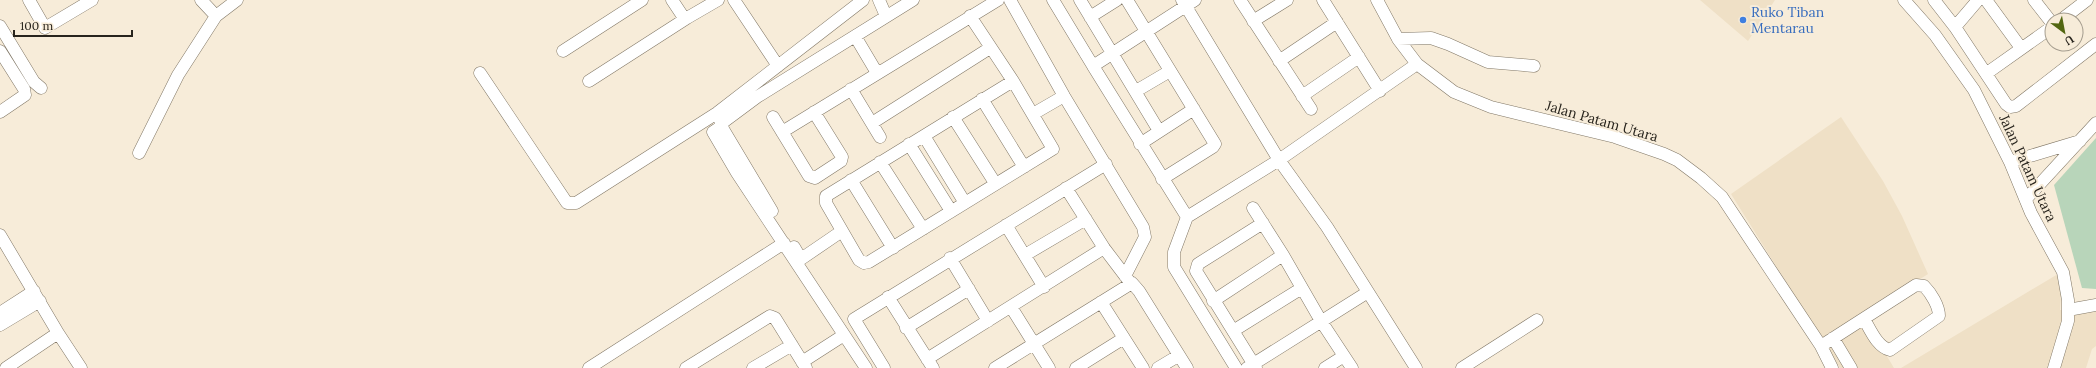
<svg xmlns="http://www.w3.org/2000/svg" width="2096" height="368" font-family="Lora,serif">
<rect width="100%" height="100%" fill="#f7ecd9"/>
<path fill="#efe0c6" d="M1700,0H1775L1748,41Z
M1841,117L1883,181L1902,216L1928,274L1863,316L1894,368H1840L1731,194Z
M2058,274L2061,294L2060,310L2096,306V346L2092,349L2086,368H1901Z"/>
<path fill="#b8d5ba" d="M2096,138V289L2082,288L2054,185Z"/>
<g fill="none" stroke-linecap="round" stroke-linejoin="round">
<defs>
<path id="minor" d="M29,0L45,28L92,0
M201,0L216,16L237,0
M672,0L682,15L687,18L718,0
M734,0L778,66
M879,0L886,16
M1010,0L1064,96L1143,227L1145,237L1125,276
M1053,0L1093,66
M1080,0L1159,131
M1127,0L1215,144L1213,147L1162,179
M1182,0L1279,160L1327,227L1416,368
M1240,0L1311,109
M1323,0L1380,91
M1377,0L1398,39L1417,64L1454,92L1491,107L1615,137L1664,154L1677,160L1701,178L1722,197L1821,346L1832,368
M1904,0L1935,35L1974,90L2010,162L2031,213L2063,272L2068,300V321L2054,368
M1934,0L1955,27L2006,104L2010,107L2016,106L2096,44
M1986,0L2021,48
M2034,0L2052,23
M970,16L1013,81
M1090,17L1117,0
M2061,20L2087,0
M1253,21L1287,0
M0,26L34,82L41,88
M1955,27L1978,0
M855,36L877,73
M1398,39L1431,38L1448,44L1488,62L1534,66
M0,51L24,89L25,95L0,112
M563,51L642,0
M1279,61L1337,22
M480,73L567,203H576L717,113L863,0
M1987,73L2052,27
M589,81L687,18
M1013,81L1053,149L869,262L864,263L859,260L826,203V196Z
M851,89L880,137
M1136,91L1170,71
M1302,96L1359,57
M982,99L1024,167
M1033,114L1064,96
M773,117L809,176L815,178L841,161L842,157L814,112
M953,117L995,183
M720,120L723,129L772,211
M722,123L757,97L913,0
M872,123L990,48
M722,126L713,132L737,173L866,368
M782,132L998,0
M924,136L965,203
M909,144L951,211
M1140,144L1194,109
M139,153L178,75L216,16
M880,162L923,229
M2010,162L2080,141
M851,180L893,248
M1066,188L1104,248L1129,281
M2026,199L2096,123
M1253,208L1283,255L1321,321L1352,368
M1187,217L1093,66L1195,0
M1006,225L1044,287
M0,235L58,333L6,368
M794,247L801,259L842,231
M1025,255L1086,219
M950,258L988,321
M888,297L933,368
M1213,301L1283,255
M1101,302L1143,368
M1011,307L1049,368
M2068,310L2096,305
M0,313L34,291
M0,325L40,301
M906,328L969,289
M1233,331L1302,288
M58,333L81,368
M1833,338L1851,368
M1821,346L1916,285L1924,286C1931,293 1939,306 1939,316L1890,350C1877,347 1870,329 1864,319
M927,359L1104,248
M802,362L844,335
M589,368L784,243
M686,368L770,316L775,318L806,368
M753,368L792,345
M884,368L854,319L1106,164
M995,368L1132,283L1139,291L1187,368
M1076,368L1124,338
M1158,368L1178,356
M1236,368L1174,267V252L1187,217L1279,160L1417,64
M1247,368L1368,292
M1256,368L1196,271L1198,264L1263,223
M1325,368L1344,356
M1462,368L1537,320"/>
</defs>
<use href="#minor" stroke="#817766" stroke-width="13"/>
<use href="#minor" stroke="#fff" stroke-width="12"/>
</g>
<circle fill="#3f7fe0" stroke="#f7ecd9" stroke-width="1.5" cx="1743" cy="20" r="4"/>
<g text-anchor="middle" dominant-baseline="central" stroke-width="4" stroke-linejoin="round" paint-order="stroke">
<g font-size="14" fill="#366cbe" stroke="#f7ecd9" text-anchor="start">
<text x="1751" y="12">Ruko Tiban<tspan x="1751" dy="16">Mentarau</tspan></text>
</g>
<g font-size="14" fill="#28241d" stroke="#f7ecd9">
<text transform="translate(1602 121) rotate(16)">Jalan Patam Utara</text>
<text transform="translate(2028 168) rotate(65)">Jalan Patam Utara</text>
</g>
</g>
<g transform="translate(2064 32) rotate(148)"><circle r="19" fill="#f7ecd9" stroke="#a49c8e"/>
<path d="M0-3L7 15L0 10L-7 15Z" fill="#526611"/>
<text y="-6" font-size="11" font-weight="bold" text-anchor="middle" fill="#28241d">U</text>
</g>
<path d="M14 30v6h118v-6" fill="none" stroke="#28241d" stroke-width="2"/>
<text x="20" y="30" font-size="12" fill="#28241d" stroke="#f7ecd9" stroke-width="3" paint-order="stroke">100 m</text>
</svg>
